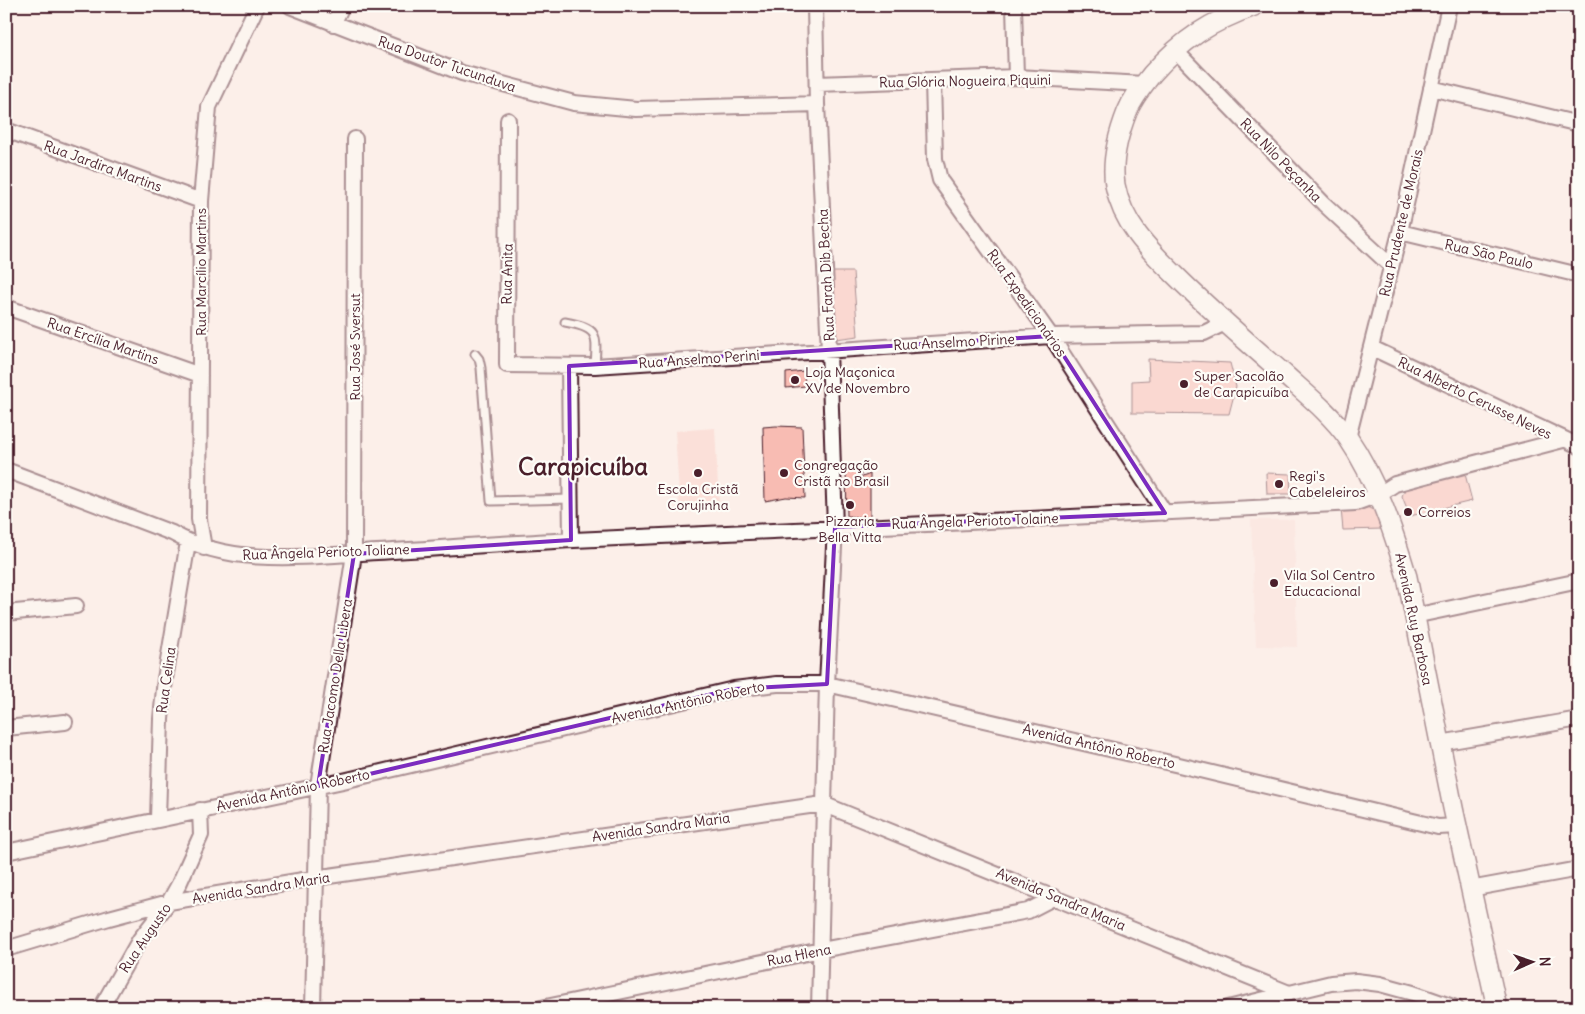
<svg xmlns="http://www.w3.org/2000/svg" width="1585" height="1014" font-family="Delius,sans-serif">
<rect width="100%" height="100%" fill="#fcefe9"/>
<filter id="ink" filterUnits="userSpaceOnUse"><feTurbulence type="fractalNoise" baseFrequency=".02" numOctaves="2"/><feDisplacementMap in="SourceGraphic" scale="10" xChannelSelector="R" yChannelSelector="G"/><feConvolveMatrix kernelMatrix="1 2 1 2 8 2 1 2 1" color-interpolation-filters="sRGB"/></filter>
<g filter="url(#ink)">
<path fill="#fbe0d9" d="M715,428L719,506L680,510L675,431Z
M1251,520H1294L1297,647L1256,646Z"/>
<path fill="#f8bcb3" stroke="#4a1f2b" d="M832,272H853L858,336L836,339Z
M1148,359L1230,363L1236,387L1229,414L1132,413V381L1149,380Z
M804,371L805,386L786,388V373Z
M776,426L802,427L805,498L786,497L765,501L763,427Z
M846,469L862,470L860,478L870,474V518L847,516Z
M1266,473L1290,474L1291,494H1267Z
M1465,474L1472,501L1410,516L1402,496L1406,487Z
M1367,507L1377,512L1383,529L1343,530L1341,509Z"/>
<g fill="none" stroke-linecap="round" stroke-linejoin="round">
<defs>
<path id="lane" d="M565,322C599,328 597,334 595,366
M475,354L479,359L481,368L491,501L571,499"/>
<path id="street" d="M290,6L462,73L574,103L636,109L817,104
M815,6L817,104L829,350L835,527L827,684L819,1008
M1014,6L1016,77
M333,24L342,6
M1175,50L1324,204L1391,266
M933,80L935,159L940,180L1051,336L1165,513
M817,84L1016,77L1144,84
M1431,88L1579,124
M508,120L507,365L595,366L1051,336L1204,333L1225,323
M6,130L201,201
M1400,232L1579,275
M6,307L200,375
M1372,348L1579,446
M569,366L571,540
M1348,438L1400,232L1449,6
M6,470L172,533C233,568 310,556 377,552C443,548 508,543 574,540C835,528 1095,517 1356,503L1378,495L1395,484L1563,440
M204,548L199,519L201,201L209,107L257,6
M6,613L76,606
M1414,616L1579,581
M6,728L65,722
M1440,743L1579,719
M158,819L161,719L165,679L188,542
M6,852L343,781L734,689L777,684H827L1179,765L1438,827L1458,826
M1470,889L1579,869
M6,949L109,918L169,902L315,878L823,804L1289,993
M101,1008L140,939L169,902L179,884L201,835L200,810
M313,1008L318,786L354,554L355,139
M541,1008L821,950L1028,911L1055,897
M1228,1008L1331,983L1356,981L1380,984L1413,993L1456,1008"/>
<path id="secondary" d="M1254,6C1210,22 1183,39 1152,74C1142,87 1133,97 1127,112C1118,135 1111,160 1115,185C1122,223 1149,250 1175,275C1210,310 1247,342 1284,374C1306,394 1331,414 1348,438C1376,479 1393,530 1407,577L1453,808L1497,1008"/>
</defs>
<use href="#lane" stroke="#4a1f2b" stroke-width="11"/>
<use href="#street" stroke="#4a1f2b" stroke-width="18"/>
<use href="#secondary" stroke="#4a1f2b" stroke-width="22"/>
<use href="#lane" stroke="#fdfcf7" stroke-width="7"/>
<use href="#street" stroke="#fdfcf7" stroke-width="14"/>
<use href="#secondary" stroke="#fdfcf7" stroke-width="19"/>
</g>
</g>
<path d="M0 0H1585V1014H0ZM1051,336L1165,513L835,527L827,684L734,689L318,786L354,554L571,540L569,366Z" fill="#fcefe9" fill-opacity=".55" fill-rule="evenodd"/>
<path fill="none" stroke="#7b2cbf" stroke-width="4" stroke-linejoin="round" d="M1051,336L1165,513L835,527L827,684L734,689L318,786L354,554L571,540L569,366Z"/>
<g fill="#4a1f2b" stroke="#fdfcf7" stroke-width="2">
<circle cx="795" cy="380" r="5"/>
<circle cx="1184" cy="384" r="5"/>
<circle cx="698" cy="473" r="5"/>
<circle cx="784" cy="473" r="5"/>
<circle cx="1279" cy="484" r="5"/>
<circle cx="850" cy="505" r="5"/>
<circle cx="1408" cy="512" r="5"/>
<circle cx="1274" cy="583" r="5"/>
</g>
<g text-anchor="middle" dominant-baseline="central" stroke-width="4.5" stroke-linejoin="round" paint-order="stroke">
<g font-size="14" fill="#4a1f2b" stroke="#fdfcf7">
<text transform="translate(447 64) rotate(19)">Rua Doutor Tucunduva</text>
<text transform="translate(965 81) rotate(-1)">Rua Glória Nogueira Piquini</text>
<text transform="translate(1281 160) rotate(46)">Rua Nilo Peçanha</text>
<text transform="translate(103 166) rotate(20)">Rua Jardira Martins</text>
<text transform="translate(1401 223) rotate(-77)">Rua Prudente de Morais</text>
<text transform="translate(1489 254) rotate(13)">Rua São Paulo</text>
<text transform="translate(201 272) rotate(-90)">Rua Marcílio Martins</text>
<text transform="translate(507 274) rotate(-89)">Rua Anita</text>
<text transform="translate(826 275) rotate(-93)">Rua Farah Dib Becha</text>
<text transform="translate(1027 303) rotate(55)">Rua Expedicionários</text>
<text transform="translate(103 341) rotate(19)">Rua Ercília Martins</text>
<text transform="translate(954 342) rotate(-3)">Rua Anselmo Pirine</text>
<text transform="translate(355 347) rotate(-90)">Rua José Sversut</text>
<text transform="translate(699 359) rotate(-4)">Rua Anselmo Perini</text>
<text transform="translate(1475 398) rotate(26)">Rua Alberto Cerusse Neves</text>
<text transform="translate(975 521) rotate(-2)">Rua Ângela Perioto Tolaine</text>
<text transform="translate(326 552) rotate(-2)">Rua Ângela Perioto Toliane</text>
<text transform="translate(1414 619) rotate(78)">Avenida Ruy Barbosa</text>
<text transform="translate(335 676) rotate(-81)">Rua Jacomo Della Libera</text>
<text transform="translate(166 680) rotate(-82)">Rua Celina</text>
<text transform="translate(688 702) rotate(-12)">Avenida Antônio Roberto</text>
<text transform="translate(1099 746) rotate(13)">Avenida Antônio Roberto</text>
<text transform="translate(293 790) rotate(-12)">Avenida Antônio Roberto</text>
<text transform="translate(661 827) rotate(-8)">Avenida Sandra Maria</text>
<text transform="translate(261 888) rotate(-9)">Avenida Sandra Maria</text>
<text transform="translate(1061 899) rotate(23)">Avenida Sandra Maria</text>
<text transform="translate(145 938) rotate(-56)">Rua Augusto</text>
<text transform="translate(799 955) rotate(-11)">Rua Hlena</text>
</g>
<g font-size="14" fill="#4a1f2b" stroke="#fdfcf7" text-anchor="start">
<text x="805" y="372">Loja Maçonica<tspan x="805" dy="16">XV de Novembro</tspan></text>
<text x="1194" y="376">Super Sacolão<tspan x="1194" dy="16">de Carapicuíba</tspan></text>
<text x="794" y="465">Congregação<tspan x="794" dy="16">Cristã no Brasil</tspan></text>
<text x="1289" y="476">Regi's<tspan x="1289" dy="16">Cabeleleiros</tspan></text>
<text x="698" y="489" text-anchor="middle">Escola Cristã<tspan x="698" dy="16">Corujinha</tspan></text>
<text x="1418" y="512">Correios</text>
<text x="850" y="521" text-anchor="middle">Pizzaria<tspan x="850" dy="16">Bella Vitta</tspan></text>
<text x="1284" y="575">Vila Sol Centro<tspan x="1284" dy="16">Educacional</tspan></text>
</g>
<g font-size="24" font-weight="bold" fill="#4a1f2b" stroke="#fdfcf7">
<text x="583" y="466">Carapicuíba</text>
</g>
</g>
<rect width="1585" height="1014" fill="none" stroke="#fdfcf7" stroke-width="25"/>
<rect x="12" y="12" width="1560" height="989" fill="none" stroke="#4a1f2b" stroke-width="2" filter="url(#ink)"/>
<g transform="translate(1532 962) rotate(88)" stroke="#fdfcf7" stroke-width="4" paint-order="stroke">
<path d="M0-4L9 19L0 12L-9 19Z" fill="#4a1f2b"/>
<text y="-8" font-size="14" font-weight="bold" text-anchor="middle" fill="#4a1f2b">N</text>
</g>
</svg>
